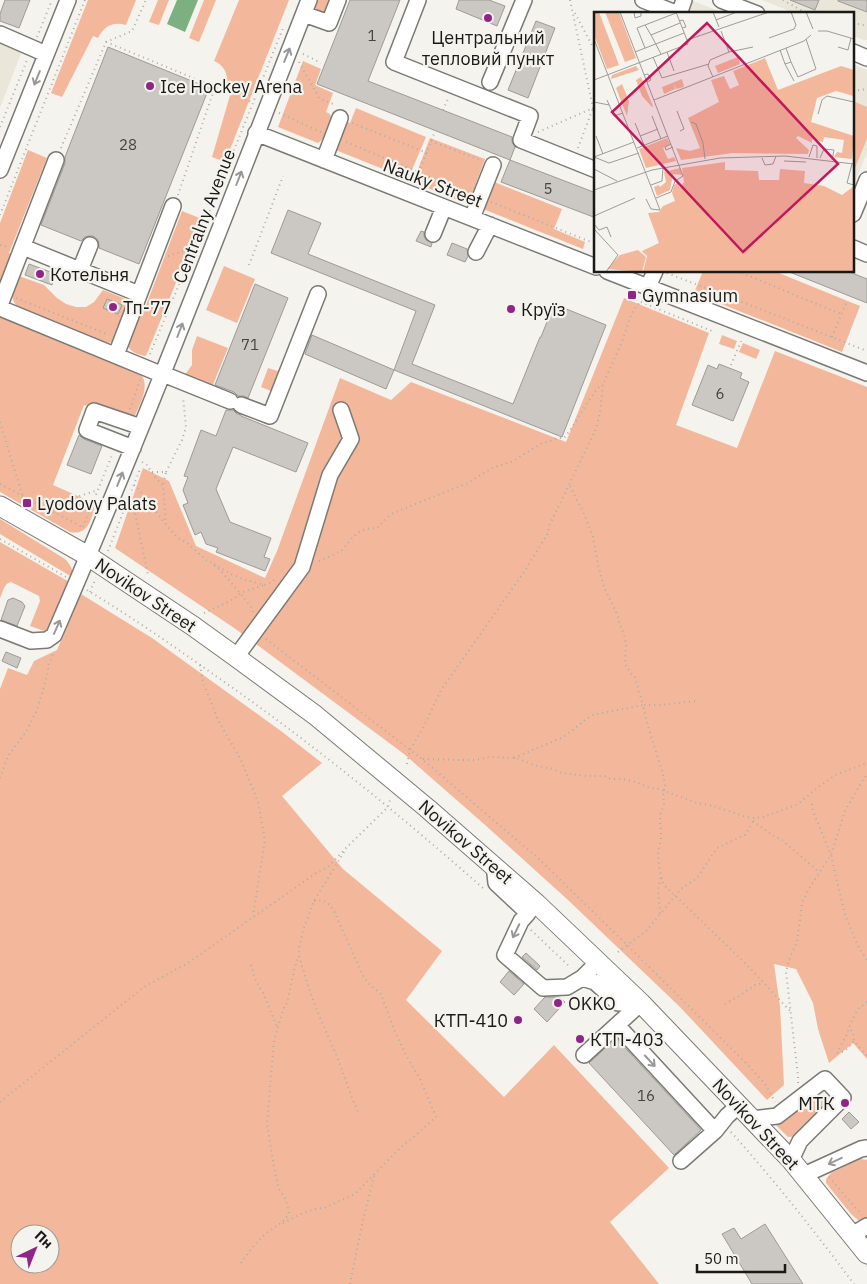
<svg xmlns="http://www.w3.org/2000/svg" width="867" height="1284" font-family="'IBM Plex Sans',sans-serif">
<rect width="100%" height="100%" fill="#f5f3ed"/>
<path fill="#eae7da" d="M691,0L726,14H686Z
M762,0H867V41L853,36V14H797Z
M0,41L22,51L0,108Z
M853,64L867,70V153L853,186Z"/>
<path fill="#f3b89b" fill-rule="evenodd" d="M88,0H136L126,25C113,21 104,26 98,38L93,36L62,97L51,93Z
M158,0H169L159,25L149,22Z
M204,0H216L199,42L189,38Z
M239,0H289L225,162L212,157L231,92L226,89C229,77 226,66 214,61Z
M318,0H330C328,5 327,11 322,13L316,11L315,6Z
M303,61L321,69L315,85L333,93L326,112L330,114L332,120L325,137L318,143L278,127Z
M853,101L867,107V139L853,173Z
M356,108L426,137L408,179L338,151L334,148L342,120L350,123Z
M430,138L485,159L469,202H462L413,182Z
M28,150L47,158L9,253L14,256L0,289V223Z
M489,180L562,209L554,229L585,242L583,249L478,207Z
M182,211L202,219L146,356C138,355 129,352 127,343L139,306L145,308Z
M224,266L255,279L237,323L206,310Z
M703,271H774L860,306L842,352L694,293Z
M19,276L44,285L57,298L66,304L76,307H86L94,302L103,290L131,301L116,340L109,343L105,342L19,308C7,298 15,288 19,276Z
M624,298L709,333L676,425L737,448L775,351L867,387V1059L853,1043L829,1063L818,1029L813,1003L796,969L774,964L780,1006L784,1085L767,1100L680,1007L568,900L484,824L404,754L237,630L115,548L143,468L169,481L196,546L265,578L277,551L340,378L391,400L411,382L566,442Z
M0,315L140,373C152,386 138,407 133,420L84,405L53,485L96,504C91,518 89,536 70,532L0,492Z
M722,335L737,341L734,349L719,344Z
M197,336L228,348L212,387L184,376L192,365V350Z
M743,343L760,350L756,359L739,352Z
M281,366L283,369L276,393L261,387L268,368L278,371Z
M0,519L65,559C70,564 74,570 72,577L0,534Z
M0,542L71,583L51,629L44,631L30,626L40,601L39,596L11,582C4,583 3,592 0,598Z
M81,594L152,638L281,731L322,763L282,796L343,869L442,951L406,1000L504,1097L554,1045L669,1168L610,1222L659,1284H0V689L8,668L27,675L34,661L57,650ZM20,1234H50V1264H20Z
M816,1097L824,1101L825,1104V1111C816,1119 800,1138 788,1137L776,1125L806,1101L810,1098Z
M860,1159L867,1160V1221L858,1220L851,1214L826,1183V1179L831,1173Z"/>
<path fill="#7daf80" d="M177,0H198L185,32L167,24Z"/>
<path fill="#cbc7c2" stroke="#9e9a96" d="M5,0H30L19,28L0,21V14Z
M350,0H400L368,81L512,137V142L515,147L510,160L317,84Z
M459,0H489L505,6L497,26L456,9Z
M790,0H819L815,10Z
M838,0H867V12L838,1Z
M536,21L555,28L528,98L508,90Z
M108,47L209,88L139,264L99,248V244L98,240L93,236H88L85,237L81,241L41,225L65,163V157Z
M510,160L596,193V218L501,182Z
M288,210L321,223L308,254L435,305L412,364L513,404L540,337H541L554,304L606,325L562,437L394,370L416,311L271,253Z
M421,231L424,232V236L426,240L432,243L431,247L416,241Z
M452,243L467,249L468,256L465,262L447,255Z
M29,264L56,274L52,285L25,275Z
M787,271H847L867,279V303Z
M255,284L288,298L248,398L244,396H238L234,392L215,385Z
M107,299L122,305L118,314L103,308Z
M312,335L394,370L386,389L305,354Z
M719,364L742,373L740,378L749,382L733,421L692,405L708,365L717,369Z
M226,410H233L237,414L241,415V416L308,443L296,472L233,447L216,489L230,522L271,538L264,557L270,559L265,571L216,552L218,548L206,544L201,532L195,535L183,505L188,503L183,490L188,477L184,476L201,430L216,436Z
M79,435L84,439L102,446L91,474L67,465Z
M13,598L22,602L25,606L17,626L1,620L8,600Z
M6,652L21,658L17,668L2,661Z
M526,953L540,966L537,970L522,957Z
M509,971L524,984L514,995L500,982Z
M545,997H559L565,1002L547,1022L534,1009Z
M616,1038L701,1130L674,1155L589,1063Z
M849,1112L859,1122L851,1129L842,1119Z
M765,1224L803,1284H752L722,1234L734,1228L741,1239Z"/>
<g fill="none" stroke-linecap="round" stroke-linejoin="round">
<defs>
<path id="minor" d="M418,0L394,62L530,116L521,140L596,170
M643,0L678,14
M721,0L757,14
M304,14L329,23L338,0
M679,14L684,0
M0,34L46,54
M853,52L867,58
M490,82L524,0
M256,133L596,267
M324,160L340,118
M0,170L68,0
M853,214L867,180
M472,218L493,165
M433,234L444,207
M23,247L139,294
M853,248L867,254
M476,252L490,225
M80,270L90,245
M607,271L867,373
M648,287L655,271
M0,305L56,160
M0,308L163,375
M116,355L173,206
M163,374L230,401
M241,405L270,416L318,294
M133,448L87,430L94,411L141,427
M0,629L31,641L47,640L54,635C145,426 226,212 309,0
M236,657L302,567L330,475L351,439L341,410
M494,865L496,883L528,913L521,921L505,955L543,988L567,987L582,978L598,962
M582,978L595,982L618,1003H641
M617,1025L715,1131
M584,1055L641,1003
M752,1119L777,1116L825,1079L843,1098L800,1141L791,1160
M681,1161L715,1131L727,1116L739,1105
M804,1175L861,1149L867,1148
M852,1235L867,1226"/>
<path id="major" d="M0,506L88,556L193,626L236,657L315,715L427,808L537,904L641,1003L791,1160L867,1254"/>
</defs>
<use href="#minor" stroke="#7a7974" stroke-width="18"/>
<use href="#major" stroke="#7a7974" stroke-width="21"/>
<path stroke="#aeaca8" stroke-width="2" stroke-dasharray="1 4" stroke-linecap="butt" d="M570,0L593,108L596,113
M783,0L804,12L810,14
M575,13L596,53
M853,23L867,26
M37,37L52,0
M106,42L254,103
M303,54L321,63
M299,62L319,98L333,104
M853,91L867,89
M443,110L448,99
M279,113L321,132
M352,123L427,153
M0,127L27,60
M538,132L593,108L596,109
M431,141L480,160
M346,142L468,193
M61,148L106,42L132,31L146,0
M578,148L593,108
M415,182L435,131
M178,195L215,87
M491,202L596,244
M0,215L85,0
M0,245L7,247
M168,256L195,247
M249,265L283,176
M737,271L841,314
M667,273L773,314L867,351
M16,298L109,335
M641,302L712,331
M832,337L846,303
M150,354L206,220L283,28
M731,365L742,339
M130,409L140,380
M0,422L23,497
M142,462L147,465L154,476L163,486L166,524
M152,472H166L163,485
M166,472L182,440L186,427L183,397
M0,484L82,527
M134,485L137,487L168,527L178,538L186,542L206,560L212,563L222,572L240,593L251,607L253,612
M131,494L148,575
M46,507L98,490
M83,527L112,455
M0,539L66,577
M108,551L140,469
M319,561L331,556L342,550L353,537L359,532L365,529L377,528L391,514L468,483L492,468L511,462L541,444L558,438H564C578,422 586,400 602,384
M214,564L231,574L243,579L264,585L272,582L275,579
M87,590C130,616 172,645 213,674C308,740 398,813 484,889
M90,592L96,578
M204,613L228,602L238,596L240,593L264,585
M266,639L422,759L538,858L621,939L747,1064L766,1085L775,1102
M200,665L203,682L218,720L241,760L258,802L265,840L253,916
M695,701L663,705H643L647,723L663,774L665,784V789L663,791L664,805L660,815L661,838L658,853L659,866L663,884L747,965L791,1012
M514,758L563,737L572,731L586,719L593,715L643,705L635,677L630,672L625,664L626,644L624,634L619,623L618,616L604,587L598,565L593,537L585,516L569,484
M423,759L461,760H475L490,757L517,758L533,765L553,769L561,773L587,776H604L611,779H621L632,781L641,784L647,787L659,789L697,803L714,806L746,817L755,818L764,817L798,804L817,788L837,774L867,763
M407,764L410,750L425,724L441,690L524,572L548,533L549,526L596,429L600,413L603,384L622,342L630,318L633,311L640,302
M0,778L8,756L26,732L37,710L48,672V665L52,658L53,652
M812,804L813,811L831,855L845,915L859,948L867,960
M753,821L775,837L781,839L818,871
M344,852L314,901L304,928L299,948V956L310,992L321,1020L338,1059L352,1098L359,1114
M661,878L658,887L660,914L681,889L697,878L717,848L745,835L755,818
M531,930L571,968
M618,952L646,931L660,914
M251,965L255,979L263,993L278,1029
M867,1002L858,1009L849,1027L853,1033L854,1041L867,1056
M725,1004L742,994L755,985L763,983
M575,1038L580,1042
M839,1049L847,1034L849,1027
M837,1053L845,1051L854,1041
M798,1083V1076L786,972L790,957L797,942L802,903L810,887L831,855L845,811L867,773
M0,1102L144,987L188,963L319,871L327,868L346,848L388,807L391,797
M731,1132C775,1181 815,1232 854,1284
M829,1177L862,1215
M283,1223L303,1213L315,1209L324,1208L355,1194L401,1147L416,1135L436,1117L420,1079L407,1057L395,1032L381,994L368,983L362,974L334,911C328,902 325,899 314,901
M241,1263C249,1252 257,1240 268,1232C277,1225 282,1224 289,1214L286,1200L279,1189L275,1172L267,1124L274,1041L284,1007L287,1003L295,966L299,956
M350,1284L363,1220L374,1176"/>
<use href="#minor" stroke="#fff" stroke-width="15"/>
<use href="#major" stroke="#fff" stroke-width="19"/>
</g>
<defs><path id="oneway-shaft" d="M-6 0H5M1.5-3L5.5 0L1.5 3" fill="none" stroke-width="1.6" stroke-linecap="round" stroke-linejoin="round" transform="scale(1.25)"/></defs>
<g stroke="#989897">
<use href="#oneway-shaft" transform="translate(287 55) rotate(-68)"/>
<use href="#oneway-shaft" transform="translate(37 78) rotate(112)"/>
<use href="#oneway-shaft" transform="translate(239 178) rotate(-69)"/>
<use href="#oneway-shaft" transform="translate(180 330) rotate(-69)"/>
<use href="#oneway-shaft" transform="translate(120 479) rotate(-68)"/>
<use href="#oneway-shaft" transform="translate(57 627) rotate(-66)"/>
<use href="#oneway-shaft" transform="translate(516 931) rotate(116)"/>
<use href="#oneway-shaft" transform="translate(650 1061) rotate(47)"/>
<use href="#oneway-shaft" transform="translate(835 1161) rotate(155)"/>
</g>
<g fill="#902487" stroke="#f5f3ed" stroke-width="2">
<circle cx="488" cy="18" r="5"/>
<circle cx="150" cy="86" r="5"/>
<circle cx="40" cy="274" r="5"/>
<rect x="627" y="290" width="10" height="10" rx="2.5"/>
<circle cx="113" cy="307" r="5"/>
<circle cx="511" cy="309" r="5"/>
<rect x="22" y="498" width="10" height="10" rx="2.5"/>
<circle cx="558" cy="1003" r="5"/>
<circle cx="518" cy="1020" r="5"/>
<circle cx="580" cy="1039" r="5"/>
<circle cx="845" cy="1103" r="5"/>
</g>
<g text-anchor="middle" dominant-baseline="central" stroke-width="4.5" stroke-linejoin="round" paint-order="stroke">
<g font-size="15" fill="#464442">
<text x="372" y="35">1</text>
<text x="128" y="144">28</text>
<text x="548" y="188">5</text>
<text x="250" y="344">71</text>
<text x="720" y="393">6</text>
<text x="646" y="1095">16</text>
</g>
<g font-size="18" fill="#191917" stroke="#f5f3ed" text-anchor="start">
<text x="488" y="37" text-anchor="middle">Центральний<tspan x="488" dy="21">тепловий пункт</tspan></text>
<text x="160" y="86">Ice Hockey Arena</text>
<text x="50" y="274">Котельня</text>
<text x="642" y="295">Gymnasium</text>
<text x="123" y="307">Тп-77</text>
<text x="521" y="309">Круїз</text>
<text x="37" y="503">Lyodovy Palats</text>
<text x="568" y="1003">OKKO</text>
<text x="508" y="1020" text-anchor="end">КТП-410</text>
<text x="590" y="1039">КТП-403</text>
<text x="835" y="1103" text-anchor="end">МТК</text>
</g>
<g font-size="18" fill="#191917" stroke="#f5f3ed">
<text transform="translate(433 183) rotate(21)">Nauky Street</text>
<text transform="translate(204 216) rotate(-69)">Centralny Avenue</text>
<text transform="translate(146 595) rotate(34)">Novikov Street</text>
<text transform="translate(466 842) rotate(41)">Novikov Street</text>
<text transform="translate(756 1124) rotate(47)">Novikov Street</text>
</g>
</g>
<g transform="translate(594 12)">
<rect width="260" height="260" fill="#f5f3ed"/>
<path d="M0,0H5L25,53L13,57L0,23ZM11,0H25L42,46L31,50ZM144,45L146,52L124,61L121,54ZM171,46L184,78L247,54L260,58V84L242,79L223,86L217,110L260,124L258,147L240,145L243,140L248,141L250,128L230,125L229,130L218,127V131L204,124L202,126L215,138L214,142L139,141L87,148L82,136L96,139L106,136L94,106L125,90L117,68L130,64L136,77L145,73L139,59ZM42,54L45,58L17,67L18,63ZM47,65L59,94L58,95L48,84L42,68ZM88,67L90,75L82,77L80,72L81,77L70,82L68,75ZM28,72L35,89L33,104L22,76ZM73,126L76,132L69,136L74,147L80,145L82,149L52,156L45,137ZM131,150V158L164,159L165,168H185L186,157L211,159L210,171L230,174L248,183L260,174V260H49L53,244L48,239L65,231L54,201L65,200L69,194L81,189L78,181L80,173L83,171L86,176L90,170L88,156ZM86,156L88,163L79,162L76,178L63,184L60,175L65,173L66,175L72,170L70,160ZM44,238L52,245L48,260L13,257L26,243Z" fill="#f3b89b"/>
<path fill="none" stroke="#9d9c97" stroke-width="1" d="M26,0L89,164L81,169L77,180L62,186M40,0L41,6L47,4V0M82,0L93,28M119,0L125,15M212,0L219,17M122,8L143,0M85,9L89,8L92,15L88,16M51,13L82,1M224,19H233L260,27M175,26L200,17L202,13L197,0M0,27L66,198L57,197L52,187M93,28L175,0M244,35L254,38L257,26M51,36L43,16L51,13L57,23M186,38L191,52L197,50L192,36M41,40L90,21M73,40L80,59M135,40L159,35M67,42L57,23L86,11M59,45L68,66L115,52M197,50L204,65L222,57L212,27M191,52L200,69M50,63L54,62L57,68L53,70M119,65L114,54L116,48L135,40L127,19M0,68L94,32L93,28M13,88L20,104L29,101M60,88L210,29L217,23M0,90L15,93M83,99L90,117L86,119M224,102L228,88L233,84L260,90M58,104L67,127M97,110L102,112L109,131L111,147M41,111L50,133M2,124L9,142M46,124L64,117M77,132L71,135L72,138L79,135M43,136L74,124M0,145L15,151L45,141M0,145L40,130M215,145L219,133L223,134V146M168,146L171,153L179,152L182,144M226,146L230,137L240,138L238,148M190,149L212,150M258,152L253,171L260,173M0,157L23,169M57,173L68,169L69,156M0,178L58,158L126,146L191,144L260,152M0,204L41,186M0,212L5,218L13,215L17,225M0,217L24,243L12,260"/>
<path fill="#c2185b" fill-opacity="0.15" stroke="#c2185b" stroke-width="2.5" d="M113,11L244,152L149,240L18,100Z"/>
<rect width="260" height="260" fill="none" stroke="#191917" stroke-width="2.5"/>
</g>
<g transform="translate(35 1249) rotate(43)"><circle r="24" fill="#f5f3ed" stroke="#9d9c97"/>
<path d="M0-4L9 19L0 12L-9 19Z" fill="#902487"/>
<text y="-8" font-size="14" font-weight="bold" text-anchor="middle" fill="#191917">Пн</text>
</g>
<path d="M697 1264v8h88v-8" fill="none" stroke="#191917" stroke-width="2.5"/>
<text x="704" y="1264" font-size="15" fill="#191917" stroke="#f5f3ed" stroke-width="4" paint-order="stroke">50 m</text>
</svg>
